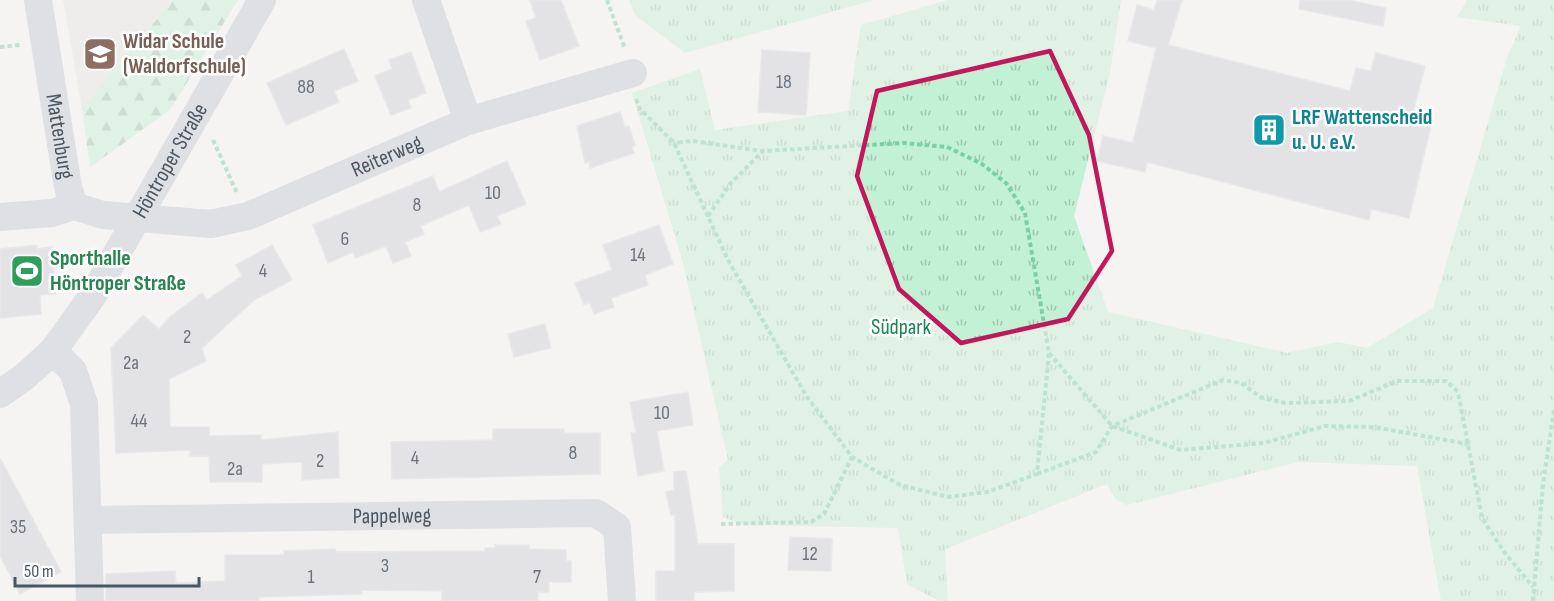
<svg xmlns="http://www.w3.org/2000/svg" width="1554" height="601" font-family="'Sofia Sans Condensed',sans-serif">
<defs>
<pattern id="forest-firs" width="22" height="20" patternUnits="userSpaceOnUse" patternTransform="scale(1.5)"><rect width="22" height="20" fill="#c3f1d5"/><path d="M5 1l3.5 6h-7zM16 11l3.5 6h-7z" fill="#a0c6b0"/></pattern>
<pattern id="park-tufts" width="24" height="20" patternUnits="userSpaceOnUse" patternTransform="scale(1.5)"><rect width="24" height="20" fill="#c3f1d5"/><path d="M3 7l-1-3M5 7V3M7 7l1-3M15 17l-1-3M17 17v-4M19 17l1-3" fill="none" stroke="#a0c6b0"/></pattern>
</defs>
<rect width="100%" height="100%" fill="#f5f3f3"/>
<path fill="#e6e4e5" d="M63,0H173L82,108Z"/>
<path fill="url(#forest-firs)" d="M173,0H238L170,110L90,167L82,108Z"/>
<path fill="url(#park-tufts)" d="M629,0H874L685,53L635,15Z
M948,0H1121L1110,73L1074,216L1108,312L1287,353L1338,342L1367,348L1433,308L1507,58L1521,26L1457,17L1467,0H1554V601H1441L1417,466L1298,462L1127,505L1115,499L1107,484L945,549L948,601H939L907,584L898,528L744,525L723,517L719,467L728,460L683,263L632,93L700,69L715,130L848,111L861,25Z"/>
<path fill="#cdcfd5" stroke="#d7d9de" stroke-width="1.5" d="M530,0H561L579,46L540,60L526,21L536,18Z
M1157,0H1182L1168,45L1350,91L1356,68L1371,71L1376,53L1425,66L1412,116L1432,121L1409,218L1371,209L1369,220L1147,162L1145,172L1097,161L1103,136L1133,143L1156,48L1128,41L1137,5L1154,10Z
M1300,0H1348L1386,8L1383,26L1299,9Z
M344,49L358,81L334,91L339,102L286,125L267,83Z
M762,50L810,53L806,115L758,112Z
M411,52L426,93L408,100L411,108L391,115L375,76L392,69L389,60Z
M620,112L625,127L629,126L635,146L632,147L634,153L590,168L589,162L585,163L577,126Z
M507,161L526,204L497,216L501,224L480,232L469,205L420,226L424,234L405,242L411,256L393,263L386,246L355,258L353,252L328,263L313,225L433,176L439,192Z
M659,225L673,264L645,275L648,285L611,298L614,307L594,314L590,302L584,305L575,283L612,270L603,245Z
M37,245V249L52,247L56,294L40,295L41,314L0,318V249Z
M272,245L292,280L254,300L202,348L206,361L169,379L170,427H209V436L261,435V440L338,432L339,478L302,480V462L262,464V482H210L209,456H190V450L116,453L111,348L143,315L159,329L171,316L202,293L207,300L242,276L236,265Z
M545,324L551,348L514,357L508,334Z
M688,392L693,425L657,431L664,471L638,476L631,433H636L630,402Z
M493,429H564V433H600V474L392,479L391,442L493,440Z
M0,458L61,572L20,594L0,556Z
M686,471L698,544H734V591L694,592V601H656V571H675V515H671L666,492L674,490V472Z
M790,537L832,539L831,571L788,570Z
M495,545H529V549L566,550V561H571V582H549V592H538V601H442V591L361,590L362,594L259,597V601H106V574L175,571L176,583L225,581V555H284V551L335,549L336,552L485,551V548H496Z"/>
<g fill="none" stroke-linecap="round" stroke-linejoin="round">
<path stroke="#7ad0a6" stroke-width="4" stroke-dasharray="4.5 3" stroke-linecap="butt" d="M607,0L625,49
M0,47L20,45
M636,99L640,109L674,143L729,262L807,397L852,457L900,485L948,497L987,492L1037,474L1049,353L1025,213L1006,183L982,164L947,147L903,143L762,151L693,141L674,143
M213,140L237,193
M708,216L731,183L762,152
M1049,353L1112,426L1181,450L1264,443L1325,426L1374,427L1468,444
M1037,474L1096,452L1112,426L1223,380L1241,383L1262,398L1286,403L1349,401L1397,381H1446L1458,392L1482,518L1505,553L1533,587
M721,524L811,522L824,514L852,457
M1533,601L1543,484L1554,410"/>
<g stroke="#c1cad2" stroke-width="28">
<path id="s1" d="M38,0L68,187L74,206L103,215L211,224L248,216L468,121L633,73"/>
<path d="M426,0L468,121"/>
<path d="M0,217L52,213L74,206"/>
<path d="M53,351L73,371L84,404L90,601"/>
<path id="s2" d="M0,394L24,377L53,351L93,295L262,0"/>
<path id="s3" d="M88,520L596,513L617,527L622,601"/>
</g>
</g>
<path d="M0 0H1554V601H0ZM1050,51L1089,135L1112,251L1068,319L961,343L899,289L857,176L877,91Z" fill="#f5f3f3" fill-opacity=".55" fill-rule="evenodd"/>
<path fill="none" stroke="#c2185b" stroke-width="4.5" stroke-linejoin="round" d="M1050,51L1089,135L1112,251L1068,319L961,343L899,289L857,176L877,91Z"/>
<defs>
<symbol id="school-square" viewBox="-11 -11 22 22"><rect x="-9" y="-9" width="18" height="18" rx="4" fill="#8d6e63" stroke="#fff"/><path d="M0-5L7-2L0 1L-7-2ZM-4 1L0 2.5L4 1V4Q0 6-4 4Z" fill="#fff"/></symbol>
<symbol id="building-square" viewBox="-11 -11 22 22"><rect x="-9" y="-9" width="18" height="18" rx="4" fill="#0f9aa8" stroke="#fff"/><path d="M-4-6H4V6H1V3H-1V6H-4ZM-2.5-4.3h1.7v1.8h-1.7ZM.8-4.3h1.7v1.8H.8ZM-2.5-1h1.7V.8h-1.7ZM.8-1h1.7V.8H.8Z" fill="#fff"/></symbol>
<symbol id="stadium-square" viewBox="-11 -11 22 22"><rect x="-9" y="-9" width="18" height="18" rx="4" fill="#2e9e5b" stroke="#fff"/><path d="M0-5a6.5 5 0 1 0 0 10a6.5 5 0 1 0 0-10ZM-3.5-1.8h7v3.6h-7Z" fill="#fff"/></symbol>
</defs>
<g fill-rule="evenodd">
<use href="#school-square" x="81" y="35" width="38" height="38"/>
<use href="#building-square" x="1250" y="111" width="38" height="38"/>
<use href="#stadium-square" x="8" y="252" width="38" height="38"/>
</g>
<g text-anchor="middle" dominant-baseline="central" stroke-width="5" stroke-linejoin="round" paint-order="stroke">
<g font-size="20" fill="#6b747e">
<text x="784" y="82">18</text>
<text x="306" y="87">88</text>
<text x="493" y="193">10</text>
<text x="417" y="205">8</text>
<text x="345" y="239">6</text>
<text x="638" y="255">14</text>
<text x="263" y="271">4</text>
<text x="187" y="337">2</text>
<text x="131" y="363">2a</text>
<text x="662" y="413">10</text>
<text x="139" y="421">44</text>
<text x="573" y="453">8</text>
<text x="415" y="458">4</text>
<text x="320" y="461">2</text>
<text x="235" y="469">2a</text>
<text x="18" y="527">35</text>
<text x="810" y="554">12</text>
<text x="385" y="566">3</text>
<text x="311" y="577">1</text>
<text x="537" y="577">7</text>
</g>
<g font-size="22" font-weight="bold" fill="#785e54" stroke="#fff" text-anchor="start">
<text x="123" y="41">Widar Schule<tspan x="123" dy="25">(Waldorfschule)</tspan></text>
</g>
<g font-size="22" font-weight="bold" fill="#0d838f" stroke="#fff" text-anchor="start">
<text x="1292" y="117">LRF Wattenscheid<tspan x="1292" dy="25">u. U. e.V.</tspan></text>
</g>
<g font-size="22" fill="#4a5661" stroke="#fff">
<text stroke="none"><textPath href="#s1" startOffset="138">Mattenburg</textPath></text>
<text stroke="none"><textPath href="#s1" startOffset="537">Reiterweg</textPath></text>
<text stroke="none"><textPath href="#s2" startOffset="292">Höntroper Straße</textPath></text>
<text stroke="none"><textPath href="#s3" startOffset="304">Pappelweg</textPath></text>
</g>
<g font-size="22" font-weight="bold" fill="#27864d" stroke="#fff" text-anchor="start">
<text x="50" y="258">Sporthalle<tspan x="50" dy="25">Höntroper Straße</tspan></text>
</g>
<g font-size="22" fill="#17864f" stroke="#fff">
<text x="901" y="327">Südpark</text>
</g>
</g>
<path d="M15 577v9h184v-9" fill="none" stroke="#4a5661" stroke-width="3"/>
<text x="24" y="577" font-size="18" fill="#4a5661" stroke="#ffffff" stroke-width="4.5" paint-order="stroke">50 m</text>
</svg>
